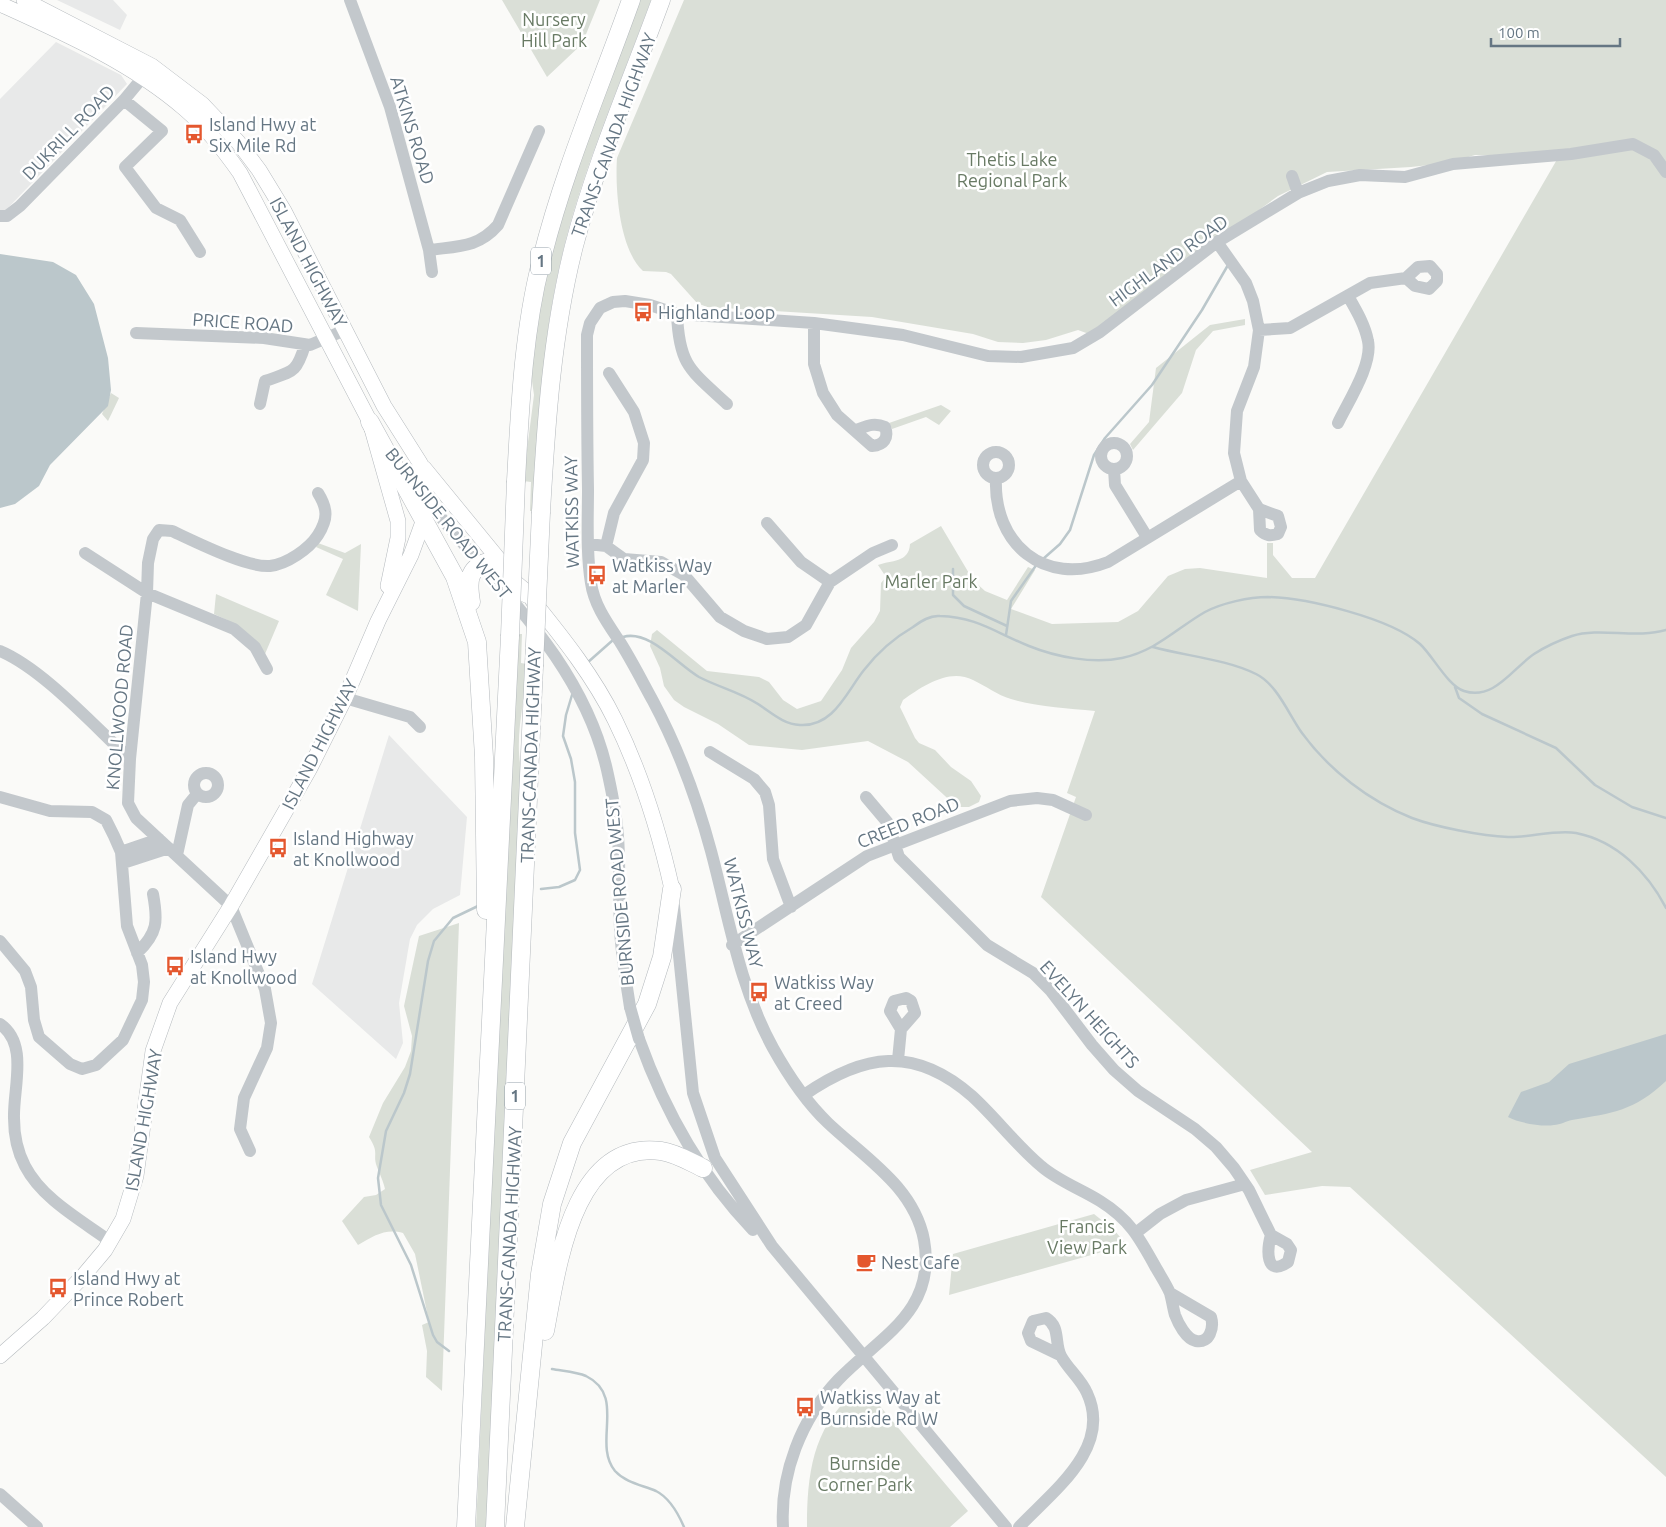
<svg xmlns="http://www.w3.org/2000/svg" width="1666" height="1527" font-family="Ubuntu,sans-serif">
<rect width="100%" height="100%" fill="#fafaf8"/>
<path fill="#e8e9e9" d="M57,0H113L127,15L120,30Z
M56,42L121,75L127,84L6,210L0,211V99Z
M389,735L467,817L460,895L433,909L417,925L410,939L399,1003L403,1043L396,1059L312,984Z"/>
<path fill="#dadfd7" d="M502,0H600L582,44L547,77Z
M638,0H651C618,90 578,179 558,273C541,352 539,432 534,511H530L531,482L523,481L534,395L531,374L538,309L559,219Z
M684,0H1666V1477L1350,1187L1322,1186L1265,1195L1250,1170L1312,1152L1041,897L1076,797L1067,793L1095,711C1067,708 1038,707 1011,699C997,695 986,686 973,680C949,668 923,686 903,700L900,707L915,738L919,743L935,750L951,767L971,781L981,796L979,802L969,807H957L908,762L868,741L802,750L749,745L718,724L684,707L674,700L664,686L660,668L650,646L652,634L657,630L707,671L759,677L769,682L783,700L797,709L821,701L842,670L851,648L874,622L880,611L881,583L886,577L878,565C891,560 909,563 910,544L941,526L973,580L985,591L1007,600L1028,567L1035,570L1011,609L1052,624L1118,622L1138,611L1168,576L1185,569L1200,568L1267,578V543H1273V555L1292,578H1315L1559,156L1475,155L1448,163L1411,167L1327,172L1278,196L1089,334L1078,330L1046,340L1023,343L998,342L973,334L872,317L707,307L697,303L671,274L666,272L643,271C619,249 615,188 617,158Z
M1245,319V325L1213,331L1196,350L1182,393L1133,450L1130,444L1149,422L1156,368L1210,325Z
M111,393L119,398L108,421L102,414Z
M941,405L951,411L939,425L926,417L892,429L889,423Z
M318,543L345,553L361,544L358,611L326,595L343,559L316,547Z
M216,594L279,621L265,654L227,620L214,614Z
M516,634H522L521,663L527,664C526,699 513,738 522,773L488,1527H476Z
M459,923L442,1391L426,1377L427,1351L422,1325L429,1322L415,1254L403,1233C386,1228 373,1236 358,1245L342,1221L364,1197L376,1195L385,1189C383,1180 380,1175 377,1167C372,1154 380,1154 369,1137L383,1103L405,1067L411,1051L412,1036L404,1006L419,936Z
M1094,1214L1114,1230L1127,1245L949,1295L953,1254Z
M853,1394L874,1399L968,1511L950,1527H807C807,1476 812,1429 853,1394Z"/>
<path fill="#bbc7cb" d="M0,254L53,262L76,275L94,304L108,358L111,390L108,406L50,465L39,486L15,504L0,508Z
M1666,1034V1081C1634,1111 1613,1113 1572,1120C1566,1121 1560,1125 1554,1125C1542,1127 1519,1123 1508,1117L1521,1092L1549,1082L1569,1064Z"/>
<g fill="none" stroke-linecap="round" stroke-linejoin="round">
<path stroke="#bbc7cb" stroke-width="2.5" d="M1043,559L1060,544L1070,530L1094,455L1105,438L1152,385L1202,310L1228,265
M953,569V595L964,606L1007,626
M1006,635L1011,601L1037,564
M623,637C649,629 678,665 699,677C718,687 740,692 758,704C772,713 783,724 800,725C834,727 847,691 864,670C878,652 894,638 913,627C921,621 930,615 940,616C977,617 996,633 1029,646C1056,657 1093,664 1122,658C1156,651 1177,628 1205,612C1222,603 1249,597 1268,597C1307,598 1390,618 1420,644C1433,656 1448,686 1464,691C1494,701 1513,668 1534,654C1545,647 1560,640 1572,636C1600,627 1636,639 1666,630
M1153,647C1185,656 1226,659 1256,674C1277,684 1289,715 1302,733C1329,770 1369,801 1412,818C1436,827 1482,836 1508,837C1529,838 1556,829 1576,833C1617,841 1648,873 1666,908
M587,663L613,640
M1455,687L1459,698L1482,714L1556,748L1595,785L1632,807L1666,818
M541,889L559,887L575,880L580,870L575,833V782L571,759L563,736L566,715L572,695
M449,1351L437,1342L433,1335L411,1265L381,1205L378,1178L386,1131L404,1093L410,1074L428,961L434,941L453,918L478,906
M552,1369C563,1371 577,1372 586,1376C627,1396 592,1443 615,1471C626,1483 642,1485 656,1491C670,1498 678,1513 684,1527"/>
<defs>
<path id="major" d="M0,4C64,33 132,63 185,109C207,128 224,150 240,173L370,422L398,521V538L388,586
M424,468L509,572
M533,601C563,638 594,677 615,720C641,773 659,831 672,889
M0,1356L43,1318L84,1275L105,1250L123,1219L136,1176L153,1051L170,1003L231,906L310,768L345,698L378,621L411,555L424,519L427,500L420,463L384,406L284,211L259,170L238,142L202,104L152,66L24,0"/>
<path id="highway" d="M370,422L455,577L477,642L484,757L486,910
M516,481C520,408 523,333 541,262C563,172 600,87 631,0
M541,512C546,423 552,332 574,246C596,162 631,82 661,0
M471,602C468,583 467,568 488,562L527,594
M545,1331C557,1269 572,1139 661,1151C676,1153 690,1162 703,1168
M466,1527L510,636
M495,1527L534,666
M515,1527L540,1274L552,1204L572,1143L647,1004L662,957L672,889"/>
</defs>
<use href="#major" stroke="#b5babe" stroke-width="16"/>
<use href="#highway" stroke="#b4b9bd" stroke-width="19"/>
<path stroke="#c3c8cc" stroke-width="12" d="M350,0L390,107L429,250L432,272
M124,100L162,131L125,167L156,208L180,220L200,252
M1292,176L1298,193
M0,216H7L20,206L124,100L148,71
M1217,242L1246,283L1253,301L1259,330L1254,367L1237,411L1234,453L1241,481L1259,509L1260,530C1266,536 1270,536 1278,534L1281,527L1278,516L1259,509
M429,250C458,246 478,248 498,225L539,131
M677,314C679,365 690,370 727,404
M814,323V364L823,393L837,415L872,446C884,445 889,438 885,427C874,422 867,426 856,430
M1259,330L1290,328L1370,283L1406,278L1418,267L1430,266L1437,274V281L1429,289L1415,286L1406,278
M136,333L264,338L310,345L345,330
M260,404L265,381C293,371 296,374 305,345
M1338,423C1348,402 1373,364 1368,341C1365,325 1356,310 1348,296
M1101 456a13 13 0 1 1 26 0a13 13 0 1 1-26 0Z
M983 465a13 13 0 1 1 26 0a13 13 0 1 1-26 0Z
M403,469C473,568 579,647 607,770C611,788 615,807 617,826C621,859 618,894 620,928C621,954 626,980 630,1007
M1114,469L1115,485L1147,537
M996,478C993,544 1044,587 1108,562L1241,481
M767,523L801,562L830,582
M588,544L606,546L624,559L661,562L684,575L720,617L744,631L767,639L788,637L806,625L830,582L873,553L892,545
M606,546L614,513L643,460L644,443L634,412L609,373
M85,553L147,593L234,629L255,647L267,669
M0,651C43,669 94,726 130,759
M345,698L410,717L420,727
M710,752L754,779L765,792L769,805L773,859L791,907
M194 785a12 12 0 1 1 24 0a12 12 0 1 1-24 0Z
M0,797L50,811L92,812L106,820L114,836L121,852L127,926L142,965L144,982L142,1000L123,1040L96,1065L82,1069L70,1064L39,1037L34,1020L31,987L25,971L0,941
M866,797L888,823L899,857L987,945L1033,973L1051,991L1092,1045L1114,1070L1138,1091L1195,1129L1216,1147L1234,1168L1249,1190L1271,1235L1287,1244L1291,1250L1288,1262C1265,1278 1267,1249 1271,1235
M121,852L159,839
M177,855L188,805L197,794
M123,863L169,848
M674,906L693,1093L715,1158L772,1246L1006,1527
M732,945L867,856L1010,801L1037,798L1053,800L1086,815
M137,953C158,933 158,921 153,894
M0,1024C29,1044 13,1088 14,1118C14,1135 17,1151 25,1166C42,1199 81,1220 111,1242
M639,1039C664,1109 701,1176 753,1230
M898,1060L901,1029L915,1013L911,1001L906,998L894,1001L890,1011L901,1029
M804,1095C863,1054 914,1045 972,1096C996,1118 1016,1145 1041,1166C1058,1181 1081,1189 1100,1201C1129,1219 1139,1237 1155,1266C1160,1275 1166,1284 1170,1293C1172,1300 1173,1308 1175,1315C1178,1323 1186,1339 1196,1341C1210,1344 1214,1327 1211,1317L1170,1293
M250,1151L240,1129L244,1098L267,1048L271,1023L265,989L231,906L136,818L128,803L130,759L147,593L148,563L153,539L159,530L172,531C194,541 247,568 270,566C287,564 309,549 318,535C328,519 328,509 318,493
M1137,1232L1160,1214L1186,1200L1245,1184
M0,1494L37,1527
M783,1527C780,1474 801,1419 838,1380C879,1337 937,1312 924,1240C914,1187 865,1158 828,1123C806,1102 788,1075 773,1048C739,986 729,918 711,851C697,799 678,748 653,701C642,681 632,661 620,642C608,624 594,605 591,583C586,552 588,520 588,489C587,438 587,386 587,335L590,323L600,308L613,302L625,301L650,305L677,314L814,323L903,335L988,356L1021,357L1073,348L1100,332L1217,242L1298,193L1328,181L1360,175L1405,177L1453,164L1571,154L1633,144L1654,155L1666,172
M1019,1527C1052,1492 1113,1448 1087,1393C1081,1379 1068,1369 1061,1356C1054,1343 1061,1327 1046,1318L1033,1321L1028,1333L1031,1341L1060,1355"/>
<use href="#major" stroke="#fff" stroke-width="15"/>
<use href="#highway" stroke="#fff" stroke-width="18"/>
<defs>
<path id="highway-bridge" d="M510,636L516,481
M534,666L541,512"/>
</defs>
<use href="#highway-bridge" stroke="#b4b9bd" stroke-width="19" stroke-linecap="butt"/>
<path stroke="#c3c8cc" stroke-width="12" d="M630,1007L639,1039"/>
<use href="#highway-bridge" stroke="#fff" stroke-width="18"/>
</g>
<defs>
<symbol id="bus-bare" viewBox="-9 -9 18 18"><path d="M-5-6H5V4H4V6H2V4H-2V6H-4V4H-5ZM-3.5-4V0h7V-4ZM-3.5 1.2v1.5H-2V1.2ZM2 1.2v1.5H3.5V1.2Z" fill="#e4572e" stroke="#fff" stroke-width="2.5" paint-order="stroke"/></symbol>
<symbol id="cafe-bare" viewBox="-9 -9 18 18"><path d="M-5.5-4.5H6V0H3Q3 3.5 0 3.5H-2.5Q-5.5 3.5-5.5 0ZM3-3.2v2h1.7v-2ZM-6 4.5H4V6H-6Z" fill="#e4572e" stroke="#fff" stroke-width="2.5" paint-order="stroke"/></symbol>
</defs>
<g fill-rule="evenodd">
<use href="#bus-bare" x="180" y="120" width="28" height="28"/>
<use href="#bus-bare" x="629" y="298" width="28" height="28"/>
<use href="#bus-bare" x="583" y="561" width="28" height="28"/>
<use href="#bus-bare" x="264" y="834" width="28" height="28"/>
<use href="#bus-bare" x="161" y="952" width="28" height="28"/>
<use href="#bus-bare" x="745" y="978" width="28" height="28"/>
<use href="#cafe-bare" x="852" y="1248" width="28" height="28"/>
<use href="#bus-bare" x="44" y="1274" width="28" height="28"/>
<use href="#bus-bare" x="791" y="1393" width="28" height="28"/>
</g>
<g text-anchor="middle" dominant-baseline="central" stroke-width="5" stroke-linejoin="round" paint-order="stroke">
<g fill="#fff" stroke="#939fa8" stroke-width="1">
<rect x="531" y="247.5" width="20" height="27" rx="4"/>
<rect x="505" y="1082.5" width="20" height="27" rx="4"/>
</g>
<g font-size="16" font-weight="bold" fill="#657683">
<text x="541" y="261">1</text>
<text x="515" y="1096">1</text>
</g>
<g font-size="18" fill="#687a64" stroke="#fff">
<text x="554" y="19">Nursery<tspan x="554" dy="21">Hill Park</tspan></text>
<text x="1012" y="159">Thetis Lake<tspan x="1012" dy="21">Regional Park</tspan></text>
<text x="931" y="581">Marler Park</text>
<text x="1087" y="1226">Francis<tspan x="1087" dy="21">View Park</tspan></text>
<text x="865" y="1463">Burnside<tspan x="865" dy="21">Corner Park</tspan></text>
</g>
<g font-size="18" fill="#657683" stroke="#fff" text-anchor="start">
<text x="209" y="124">Island Hwy at<tspan x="209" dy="21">Six Mile Rd</tspan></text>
<text x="658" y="312">Highland Loop</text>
<text x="612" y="565">Watkiss Way<tspan x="612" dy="21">at Marler</tspan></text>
<text x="293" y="838">Island Highway<tspan x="293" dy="21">at Knollwood</tspan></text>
<text x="190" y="956">Island Hwy<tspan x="190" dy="21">at Knollwood</tspan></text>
<text x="774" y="982">Watkiss Way<tspan x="774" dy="21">at Creed</tspan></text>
<text x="881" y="1262">Nest Cafe</text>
<text x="73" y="1278">Island Hwy at<tspan x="73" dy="21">Prince Robert</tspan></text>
<text x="820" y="1397">Watkiss Way at<tspan x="820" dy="21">Burnside Rd W</tspan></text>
</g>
<g font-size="18" fill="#657683" stroke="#fff">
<text transform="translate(413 130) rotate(73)">ATKINS ROAD</text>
<text transform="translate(68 132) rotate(-46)">DUKRILL ROAD</text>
<text transform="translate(613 135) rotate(-70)">TRANS-CANADA HIGHWAY</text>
<text transform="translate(1168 260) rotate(-36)">HIGHLAND ROAD</text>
<text transform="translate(309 262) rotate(62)">ISLAND HIGHWAY</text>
<text transform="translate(243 322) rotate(4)">PRICE ROAD</text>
<text transform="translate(571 512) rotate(-91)">WATKISS WAY</text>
<text transform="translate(449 523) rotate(51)">BURNSIDE ROAD WEST</text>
<text transform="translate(119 707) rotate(-85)">KNOLLWOOD ROAD</text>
<text transform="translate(319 744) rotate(-63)">ISLAND HIGHWAY</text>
<text transform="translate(530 755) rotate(-88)">TRANS-CANADA HIGHWAY</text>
<text transform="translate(908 822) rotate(-22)">CREED ROAD</text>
<text transform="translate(619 892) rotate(-95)">BURNSIDE ROAD WEST</text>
<text transform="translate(744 913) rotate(76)">WATKISS WAY</text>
<text transform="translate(1090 1014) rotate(48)">EVELYN HEIGHTS</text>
<text transform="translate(143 1120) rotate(-80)">ISLAND HIGHWAY</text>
<text transform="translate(509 1234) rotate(-87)">TRANS-CANADA HIGHWAY</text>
</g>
</g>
<path d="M1491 38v8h129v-8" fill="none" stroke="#657683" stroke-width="2.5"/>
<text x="1498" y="38" font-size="15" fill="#657683" stroke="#ffffff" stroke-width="4" paint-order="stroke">100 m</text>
</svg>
